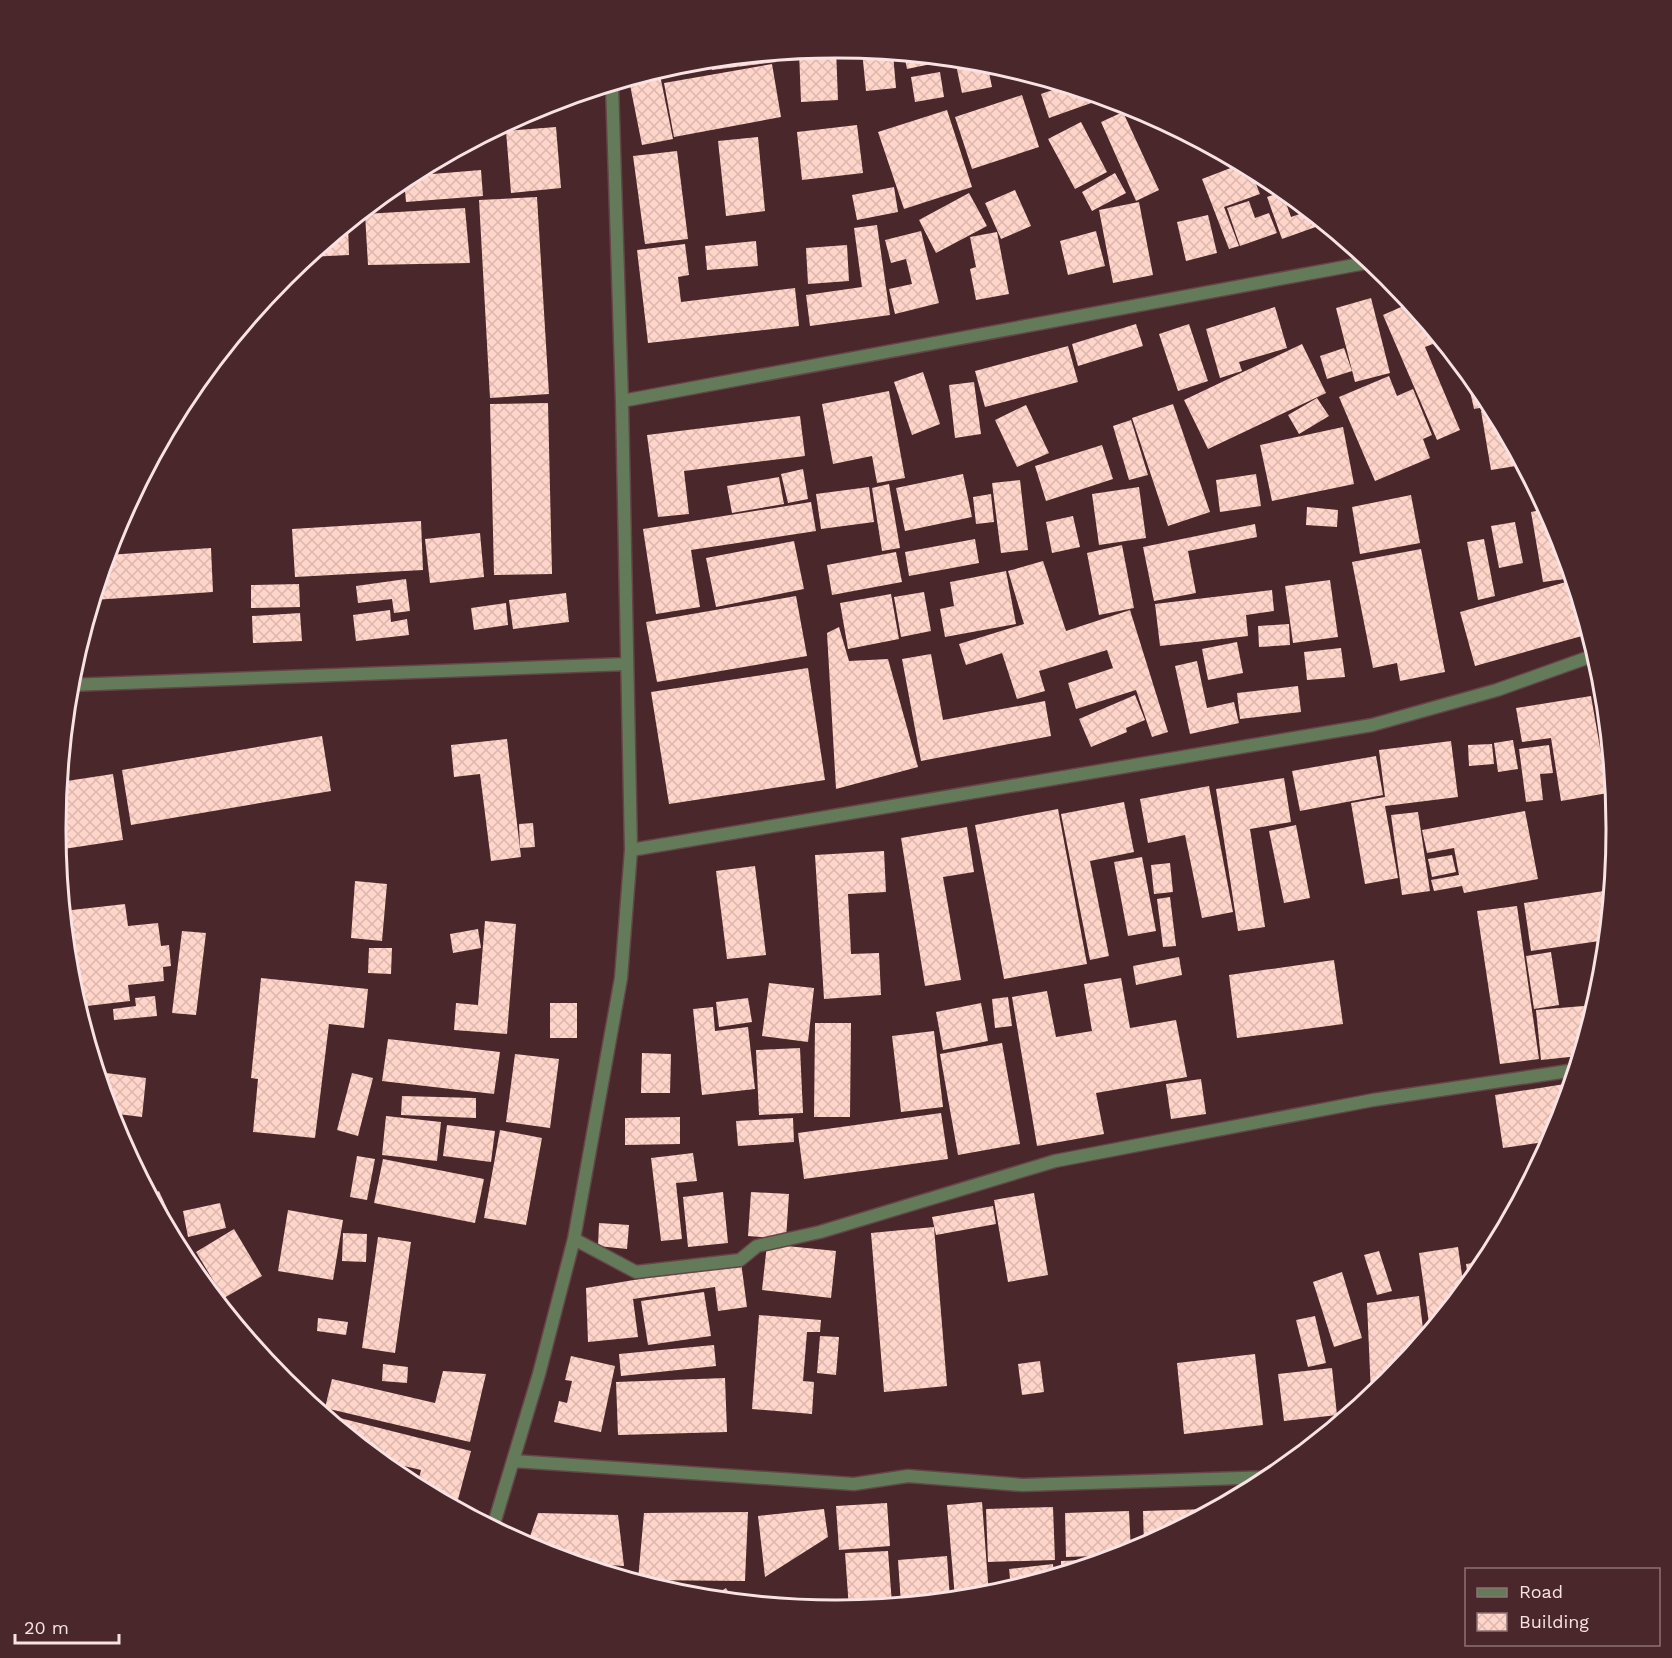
<svg xmlns="http://www.w3.org/2000/svg" width="1672" height="1658" font-family="'Work Sans',sans-serif">
<defs>
<pattern id="building-cross-hatch" width="8" height="8" patternUnits="userSpaceOnUse" patternTransform="scale(1.5)"><rect width="8" height="8" fill="#ffd4c9"/><path d="M0 0l8 8M0 8l8-8" fill="none" stroke="#dbb7ae"/></pattern>
</defs>
<rect width="100%" height="100%" fill="#49272a"/>
<path fill="url(#building-cross-hatch)" d="M836,48L838,100L801,102L799,52Z
M862,51L893,54L896,88L866,91Z
M775,54L776,62L712,70L710,60Z
M904,55L935,58L936,63L907,69Z
M955,60L987,63L992,87L962,93Z
M772,64L781,117L674,137L664,83Z
M659,70L673,139L642,145L629,80Z
M940,72L944,97L915,102L911,77Z
M1064,86L1091,94L1094,102L1049,118L1041,94Z
M1022,95L1039,147L972,169L955,117Z
M541,106L542,115L519,117L537,107Z
M947,110L972,187L904,209L878,132Z
M1123,112L1159,190L1136,201L1101,122Z
M1081,122L1107,172L1075,189L1048,139Z
M857,125L863,173L802,180L797,132Z
M556,127L561,188L511,193L506,131Z
M758,137L765,211L726,216L718,141Z
M677,151L688,239L645,244L633,156Z
M1241,164L1250,169L1260,194L1224,207L1239,246L1229,249L1202,179Z
M481,170L483,196L406,202L404,179L408,176Z
M1115,173L1126,193L1092,211L1082,192Z
M894,187L898,212L857,220L852,195Z
M1015,190L1031,226L1001,239L985,203Z
M1282,192L1291,217L1308,211L1324,224L1282,239L1267,197Z
M969,193L987,226L936,253L919,220Z
M537,197L549,394L490,398L479,200Z
M1249,201L1255,218L1269,213L1277,233L1240,246L1227,208Z
M1139,202L1153,275L1113,283L1099,210Z
M465,208L470,263L368,265L365,214Z
M1208,215L1217,253L1186,261L1177,222Z
M348,224L349,255L308,257L346,226Z
M877,225L890,315L810,326L806,295L862,287L854,228Z
M921,231L939,303L895,314L889,289L912,284L906,259L891,263L885,240Z
M1096,231L1105,266L1068,275L1060,241Z
M997,232L1009,294L976,300L970,269L976,267L970,237Z
M756,241L758,266L707,270L705,246Z
M685,244L689,275L678,277L681,302L795,288L799,326L648,343L637,250Z
M847,245L849,281L808,284L806,248Z
M1371,298L1390,373L1355,382L1336,308Z
M1410,303L1441,341L1425,347L1460,430L1437,440L1383,315Z
M1275,307L1287,348L1239,362L1242,371L1220,378L1206,329Z
M1136,324L1143,346L1078,366L1072,344Z
M1189,324L1208,381L1178,391L1159,334Z
M1302,344L1326,393L1208,449L1184,400Z
M1068,346L1078,382L985,407L975,371Z
M1344,348L1352,371L1327,379L1320,356Z
M923,372L940,424L912,435L894,382Z
M1389,376L1397,396L1413,389L1432,435L1423,439L1430,458L1375,481L1339,397Z
M1472,379L1486,395L1491,406L1474,409L1468,382Z
M974,382L981,434L955,438L949,385Z
M889,391L905,478L877,483L872,456L833,464L822,404Z
M1317,398L1329,416L1299,434L1288,415Z
M548,403L552,574L494,575L490,404Z
M1173,404L1210,512L1168,526L1132,418Z
M1026,405L1049,453L1017,467L995,420Z
M1493,409L1500,423L1526,471L1517,472L1516,466L1491,470L1481,411Z
M800,416L805,456L684,471L689,514L658,517L647,435Z
M1131,420L1148,475L1129,480L1113,426Z
M1343,427L1354,484L1272,501L1260,445Z
M1102,445L1113,479L1046,501L1035,466Z
M803,469L808,499L788,503L781,474Z
M963,474L972,517L905,531L896,488Z
M1256,474L1261,506L1220,512L1216,480Z
M779,477L784,504L732,513L727,486Z
M1020,480L1028,550L1001,553L992,483Z
M889,484L900,548L882,551L872,488Z
M869,487L874,522L821,529L816,494Z
M1139,487L1146,538L1099,545L1092,494Z
M991,494L994,522L976,524L973,497Z
M1411,495L1420,543L1360,554L1352,507Z
M811,502L816,531L691,550L700,607L656,614L643,529Z
M1307,507L1338,510L1337,527L1306,525Z
M1546,509L1558,530L1572,578L1543,582L1531,512Z
M1073,516L1080,547L1052,553L1046,522Z
M421,521L423,570L295,577L292,529Z
M1515,522L1523,563L1499,568L1491,526Z
M1255,524L1257,537L1188,551L1196,593L1154,601L1143,547Z
M480,533L484,577L430,583L425,539Z
M975,539L979,563L909,576L905,552Z
M1484,539L1495,596L1478,600L1467,542Z
M794,541L804,589L716,607L706,558Z
M1122,545L1134,608L1099,615L1087,553Z
M211,548L213,592L93,600L107,555Z
M1421,549L1445,672L1400,681L1397,663L1373,668L1352,562Z
M896,552L902,582L832,595L827,565Z
M1043,561L1066,631L1130,610L1168,732L1152,737L1136,690L1076,709L1068,683L1113,668L1107,650L1039,671L1045,691L1017,699L1002,653L966,665L959,644L1024,624L1008,571Z
M1006,571L1016,624L945,637L940,609L954,606L950,582Z
M406,579L410,611L394,613L392,599L358,603L356,586Z
M1330,580L1338,637L1293,643L1285,586Z
M1573,580L1589,634L1475,666L1460,612Z
M299,584L300,607L251,608V585Z
M1272,590L1274,611L1246,615L1248,636L1160,646L1155,604Z
M924,592L931,631L901,637L894,597Z
M566,593L569,622L513,629L509,600Z
M891,594L899,639L848,649L840,603Z
M796,596L807,656L657,682L646,622Z
M506,603L508,625L474,630L471,608Z
M390,610L391,622L407,619L409,635L356,641L353,615Z
M300,613L302,641L253,643L252,616Z
M1289,624L1290,645L1259,647L1258,626Z
M839,627L849,661L888,659L918,767L836,789L827,633Z
M1237,642L1243,673L1208,680L1202,649Z
M1341,648L1345,677L1307,680L1304,652Z
M931,654L943,720L1045,701L1051,736L921,761L902,659Z
M1197,661L1207,708L1234,702L1239,723L1190,734L1175,666Z
M808,668L825,780L669,804L651,692Z
M1298,686L1301,712L1240,719L1237,693Z
M1135,695L1145,720L1126,728L1127,732L1091,747L1079,719Z
M1591,696L1608,793L1561,801L1551,738L1522,742L1516,708Z
M322,736L331,791L131,825L122,770Z
M507,739L521,857L491,861L480,774L454,777L451,745Z
M1513,740L1518,769L1498,772L1494,743Z
M1451,741L1458,797L1385,806L1398,878L1365,884L1351,803L1385,797L1379,750Z
M1492,744L1494,764L1469,766L1468,745Z
M1549,745L1553,773L1540,774L1543,800L1526,802L1519,749Z
M1376,756L1383,795L1300,811L1292,771Z
M113,774L123,840L57,850L55,829L60,782Z
M1284,778L1291,822L1250,829L1265,927L1238,931L1216,789Z
M1209,786L1233,912L1202,918L1185,835L1148,843L1140,799Z
M1124,802L1134,852L1090,861L1109,956L1090,960L1061,814Z
M1058,809L1087,964L1004,979L975,825Z
M1525,811L1538,879L1464,893L1462,886L1434,891L1431,880L1459,875L1454,848L1427,853L1422,830Z
M1418,812L1430,891L1402,895L1391,815Z
M533,823L535,847L520,848L519,824Z
M1296,825L1310,898L1284,903L1269,831Z
M967,827L974,872L943,877L961,980L925,986L901,838Z
M884,851L886,892L848,894L851,954L879,953L881,995L824,999L815,855Z
M1452,855L1456,872L1432,877L1428,859Z
M1142,857L1156,931L1128,936L1114,862Z
M1170,863L1173,892L1154,894L1151,865Z
M755,866L766,955L727,959L716,871Z
M355,881L387,884L382,941L351,938Z
M1604,891L1608,921L1606,940L1531,951L1524,903Z
M1170,897L1176,946L1163,947L1157,899Z
M125,904L128,926L158,923L161,946L169,945L171,966L163,967L164,981L128,985L130,1001L78,1007L70,981L63,911Z
M1517,906L1539,1059L1500,1064L1477,911Z
M485,921L516,924L507,1034L454,1030L456,1003L478,1005Z
M478,929L481,948L453,953L450,934Z
M182,931L206,933L196,1015L172,1013Z
M369,948H392L391,974L368,973Z
M1551,952L1559,1005L1534,1009L1526,956Z
M1179,957L1182,975L1136,985L1133,966Z
M1334,960L1343,1024L1237,1038L1229,975Z
M261,978L368,989L364,1028L329,1024L315,1138L253,1132L258,1079L251,1078Z
M1121,978L1130,1028L1176,1020L1187,1077L1096,1093L1104,1134L1037,1146L1012,997L1047,991L1056,1037L1092,1031L1084,984Z
M769,983L814,988L808,1042L762,1036Z
M155,996L157,1016L114,1020L113,1009L136,1006L135,998Z
M1008,997L1012,1026L995,1028L992,999Z
M748,998L752,1022L719,1027L716,1002Z
M550,1003H577V1038H550Z
M981,1003L988,1041L943,1050L936,1012Z
M1595,1005L1579,1056L1541,1060L1536,1010Z
M713,1007L715,1031L748,1027L755,1089L702,1095L693,1009Z
M815,1023H851L850,1117H814Z
M934,1031L943,1107L901,1112L892,1036Z
M388,1039L500,1052L494,1094L382,1081Z
M1002,1043L1020,1144L958,1155L940,1054Z
M800,1048L803,1113L759,1115L756,1050Z
M642,1053L671,1054L670,1093H641Z
M515,1054L559,1059L550,1128L506,1122Z
M98,1072L146,1078L142,1117L110,1113Z
M352,1073L373,1078L358,1136L337,1130Z
M1201,1079L1206,1114L1171,1119L1166,1084Z
M1571,1083L1557,1128L1551,1141L1503,1148L1495,1095Z
M402,1096L476,1098V1118L401,1115Z
M941,1113L948,1159L804,1179L798,1133Z
M386,1116L441,1122L437,1161L382,1155Z
M680,1117V1144L625,1145V1118Z
M793,1118L794,1142L738,1146L736,1121Z
M447,1125L495,1131L491,1162L443,1156Z
M500,1130L542,1138L526,1225L484,1218Z
M693,1153L697,1181L676,1183L682,1239L661,1241L651,1158Z
M357,1156L375,1159L367,1200L350,1197Z
M383,1159L484,1179L475,1223L374,1203Z
M159,1191L197,1274H196L186,1263L150,1195Z
M723,1192L728,1243L688,1247L683,1197Z
M751,1192L789,1194L786,1239L748,1236Z
M1034,1193L1048,1275L1008,1282L994,1200Z
M220,1203L226,1228L188,1237L183,1211Z
M993,1206L996,1224L936,1235L932,1217Z
M288,1210L343,1220L333,1280L278,1271Z
M599,1223L629,1225L627,1249L598,1246Z
M934,1227L947,1386L884,1392L871,1233Z
M234,1229L262,1276L224,1298L196,1252Z
M343,1233L367,1234L366,1262L342,1261Z
M378,1237L411,1242L395,1353L362,1348Z
M767,1244L836,1251L831,1298L762,1290Z
M1458,1247L1464,1289L1430,1330L1419,1253Z
M1379,1251L1392,1291L1377,1295L1364,1255Z
M1487,1261L1485,1263L1469,1283L1466,1264Z
M741,1262L747,1307L718,1311L715,1287L633,1299L638,1337L588,1342L586,1288Z
M1342,1272L1362,1338L1334,1347L1313,1282Z
M704,1292L711,1336L648,1345L641,1301Z
M1419,1296L1424,1337L1388,1381L1371,1395L1367,1303Z
M759,1315L821,1320L820,1332H807L803,1381L814,1382L812,1414L752,1409Z
M1315,1316L1326,1363L1308,1367L1296,1320Z
M318,1318L348,1322L346,1335L317,1331Z
M820,1336L839,1337L836,1375L817,1373Z
M714,1345L716,1366L621,1376L619,1354Z
M1255,1354L1263,1425L1184,1434L1177,1363Z
M571,1356L615,1366L601,1432L554,1422L559,1401L567,1403L572,1381L565,1380Z
M1040,1361L1044,1392L1022,1395L1018,1364Z
M383,1364L408,1367L407,1383L382,1381Z
M1332,1368L1337,1415L1284,1421L1278,1374Z
M443,1371L486,1374L470,1442L325,1408L332,1379L435,1403Z
M725,1378L727,1432L618,1435L616,1382Z
M324,1414L471,1451L456,1507L417,1486L421,1470L379,1460Z
M393,1471L414,1478L412,1484L402,1478Z
M982,1502L989,1595L955,1598L947,1505Z
M887,1503L890,1546L839,1550L836,1506Z
M1053,1507L1055,1560L988,1562L986,1509Z
M824,1509L828,1537L765,1577L758,1516Z
M1208,1509V1511L1144,1546L1143,1511Z
M1129,1511L1131,1552L1120,1555L1066,1557L1065,1513Z
M748,1512L745,1581L638,1580L644,1513Z
M538,1513L618,1515L624,1566L579,1563L527,1545Z
M888,1551L892,1604L849,1609L845,1553Z
M947,1556L950,1599L901,1604L898,1560Z
M1083,1560L1084,1566L1061,1573V1561Z
M1053,1564L1054,1575L1011,1588L1009,1569Z
M726,1588L733,1600L710,1598Z"/>
<g fill="none" stroke-linecap="round" stroke-linejoin="round">
<defs>
<path id="street" d="M622,401L1371,262
M69,685L627,664
M631,850L1372,725L1497,690L1595,655
M574,1239L636,1272L740,1260L757,1246L820,1232L1055,1161L1373,1100L1575,1070
M513,1461L854,1484L908,1476L1023,1485L1272,1477
M493,1527L539,1374L574,1239L621,978L631,850L622,401L612,85"/>
</defs>
<use href="#street" stroke="#654548" stroke-width="15"/>
<use href="#street" stroke="#647b59" stroke-width="12"/>
</g>
<path d="M0 0H1672V1658H0ZM836 58H836A770 770 0 0 1 1606 828V830A770 770 0 0 1 836 1600H836A770 770 0 0 1 66 830V828A770 770 0 0 1 836 58Z" fill="#49272a" fill-rule="evenodd"/>
<path fill="none" stroke="#f9e2e3" stroke-width="3" d="M836 58H836A770 770 0 0 1 1606 828V830A770 770 0 0 1 836 1600H836A770 770 0 0 1 66 830V828A770 770 0 0 1 836 58Z"/>
<rect x="1465" y="1568" width="195" height="78" fill="#49272a" stroke="#8f7274" stroke-width="1.5"/>
<rect x="1477" y="1588" width="30" height="9" fill="#647b59" stroke="#8f7274" stroke-width="1.5"/>
<text x="1519" y="1598" font-size="18" fill="#f9e2e3">Road</text>
<rect x="1477" y="1613" width="30" height="18" fill="url(#building-cross-hatch)" stroke="#8f7274" stroke-width="1.5"/>
<text x="1519" y="1628" font-size="18" fill="#f9e2e3">Building</text>
<path d="M15 1634v9h104v-9" fill="none" stroke="#f9e2e3" stroke-width="3"/>
<text x="24" y="1634" font-size="18" fill="#f9e2e3" stroke="#49272a" stroke-width="4.5" paint-order="stroke">20 m</text>
</svg>
